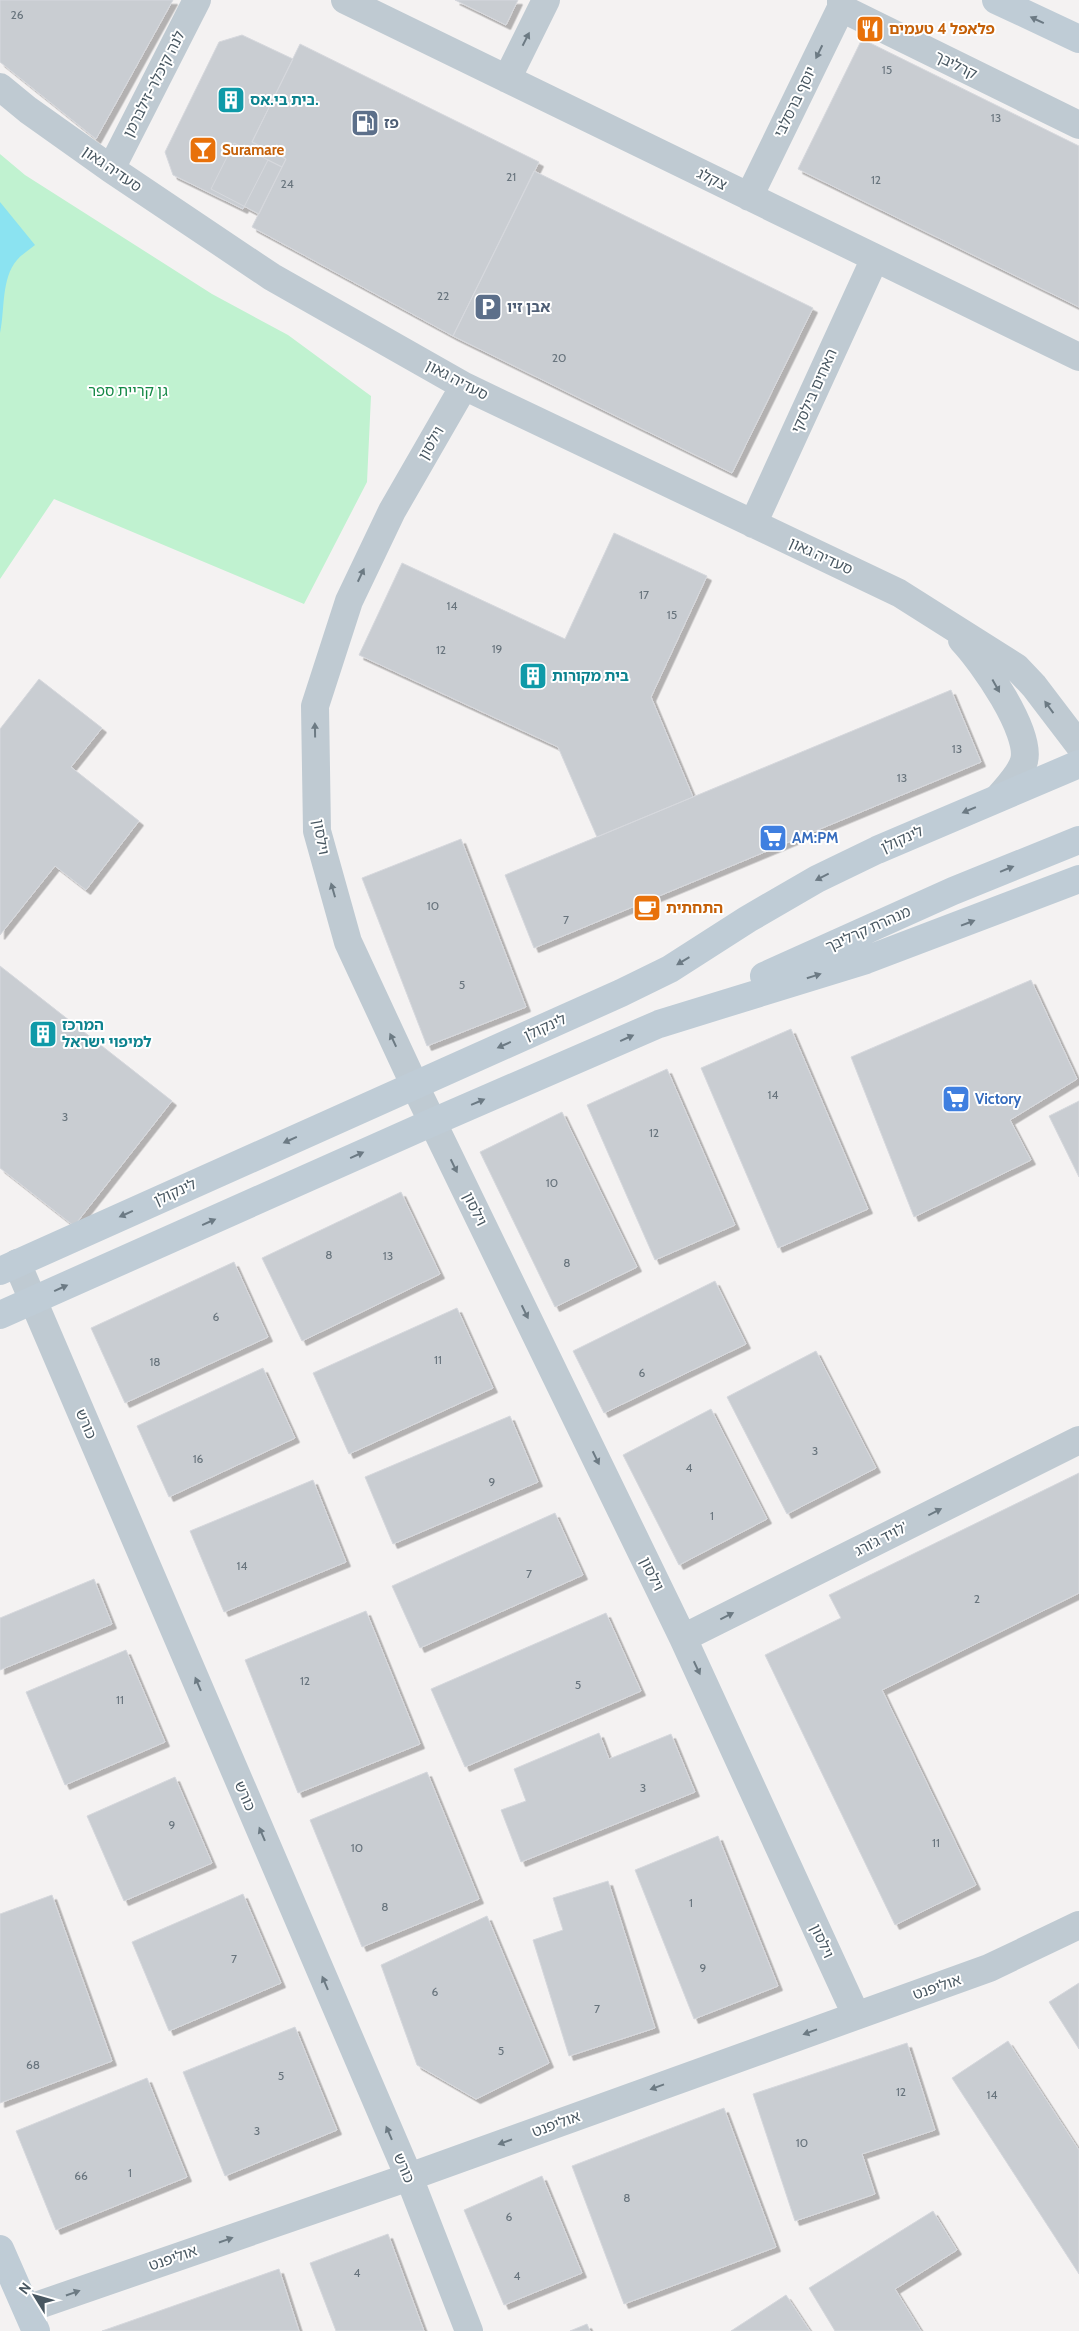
<svg xmlns="http://www.w3.org/2000/svg" width="1079" height="2331" font-family="Cabin,'Noto Sans Hebrew',sans-serif">
<defs>
<filter id="shadow"><feDropShadow dx="4.5" dy="4.5" stdDeviation="0" flood-color="#0004"/></filter>
</defs>
<rect width="100%" height="100%" fill="#f4f2f2"/>
<path fill="#c0f2d0" d="M0,154L25,175L212,294L288,335L371,396L367,482L304,604L54,499L0,579Z"/>
<path fill="#8be3f1" d="M0,202L35,245C29,250 22,254 17,260C1,278 5,311 0,333Z"/>
<path fill="#c9cdd2" stroke="#d6d8dd" filter="url(#shadow)" d="M0,0H173L96,139L0,62Z
M455,0H518L506,25Z
M242,35L293,59L252,142L286,159L282,167L268,160L243,209L173,175L165,152L219,42Z
M862,39L1079,146V307L798,169Z
M300,44L539,162L453,336L252,227L286,159L252,142Z
M234,143L282,167L259,214L211,189Z
M534,171L813,308L732,473L453,336Z
M614,533L707,576L651,697L693,797L597,837L558,747L359,655L402,563L565,639Z
M39,679L102,728L71,767L139,821L86,890L55,866L0,935V729Z
M951,690L981,762L534,948L505,875Z
M461,839L526,1007L427,1046L362,878Z
M0,966L172,1101L74,1226L0,1168Z
M1031,980L1077,1079L1010,1120L1031,1160L914,1217L851,1057Z
M791,1029L868,1209L778,1248L701,1068Z
M667,1069L735,1225L655,1260L587,1105Z
M1079,1101V1177L1049,1116Z
M562,1112L637,1267L555,1307L480,1152Z
M401,1192L440,1274L302,1341L262,1258Z
M234,1262L268,1337L125,1403L91,1328Z
M715,1281L746,1344L604,1413L573,1351Z
M457,1308L493,1388L349,1454L313,1373Z
M816,1351L876,1468L787,1514L727,1397Z
M263,1368L295,1438L169,1497L137,1426Z
M711,1409L767,1519L679,1565L623,1455Z
M510,1416L538,1482L393,1544L365,1477Z
M1079,1473V1593L882,1690L976,1885L895,1925L765,1655L841,1618L829,1595Z
M313,1480L346,1562L224,1612L190,1531Z
M555,1513L583,1575L420,1648L392,1586Z
M94,1579L112,1624L0,1670V1618Z
M366,1611L420,1744L298,1793L245,1660Z
M606,1613L641,1691L465,1767L431,1689Z
M126,1650L165,1742L65,1785L26,1692Z
M599,1733L609,1759L671,1734L695,1792L521,1862L501,1810L526,1801L514,1769Z
M427,1772L479,1899L362,1947L310,1820Z
M175,1777L212,1863L124,1901L87,1816Z
M718,1836L778,1986L694,2019L635,1870Z
M608,1881L655,2028L569,2056L533,1940L563,1930L553,1898Z
M243,1894L281,1983L169,2031L132,1942Z
M52,1895L112,2061L0,2103V1914Z
M487,1916L549,2063L476,2099L417,2065L381,1965Z
M1079,1983V2049L1049,2002Z
M295,2027L337,2130L225,2176L183,2072Z
M1008,2041L1079,2150V2274L952,2078Z
M907,2043L935,2130L862,2154L875,2194L795,2221L753,2094Z
M147,2078L187,2177L56,2230L16,2131Z
M724,2108L776,2247L624,2304L572,2166Z
M542,2176L582,2273L504,2305L464,2210Z
M933,2211L957,2250L895,2289L921,2331H835L809,2288Z
M388,2234L424,2331H336L310,2263Z
M279,2269L299,2331H102Z
M786,2295L810,2331H731Z
M587,2324L590,2331H570Z"/>
<g fill="none" stroke-linecap="round" stroke-linejoin="round">
<path stroke="#bfcad2" stroke-width="28" d="M345,0L1079,357
M841,8L1079,125
M507,79L546,0
M0,87L28,110L111,169L272,277L464,386L899,593L1016,667L1034,686L1079,745
M111,169L197,0
M749,197L841,8V0
M464,386L392,511L349,601L315,706L317,831L348,942L414,1084L683,1638L856,2015
M753,524L875,258
M962,640C982,661 1032,732 1024,761C1020,775 1007,787 998,798
M17,1263L409,2177L469,2331
M683,1638L1079,1440
M27,2309L409,2177L989,1968L1079,1925"/>
<path stroke="#bfccd6" stroke-width="28" d="M996,0L1079,39
M764,976L953,891L1079,840
M0,1271L621,993L670,969L748,919L817,879L877,850L1079,764
M0,1315L433,1122L659,1024L866,960L1079,879
M0,2249L36,2331"/>
</g>
<defs><path id="oneway-solid" d="M-6-.8H1V-3.2L6.5 0L1 3.2V.8H-6Z" transform="scale(1.25)"/></defs>
<g fill="#6c7a84">
<use href="#oneway-solid" transform="translate(1037 20) rotate(-155)"/>
<use href="#oneway-solid" transform="translate(969 810) rotate(157)"/>
<use href="#oneway-solid" transform="translate(1007 869) rotate(-22)"/>
<use href="#oneway-solid" transform="translate(822 877) rotate(153)"/>
<use href="#oneway-solid" transform="translate(968 923) rotate(-21)"/>
<use href="#oneway-solid" transform="translate(683 961) rotate(149)"/>
<use href="#oneway-solid" transform="translate(814 976) rotate(-17)"/>
<use href="#oneway-solid" transform="translate(627 1038) rotate(-24)"/>
<use href="#oneway-solid" transform="translate(504 1045) rotate(156)"/>
<use href="#oneway-solid" transform="translate(478 1102) rotate(-23)"/>
<use href="#oneway-solid" transform="translate(290 1140) rotate(156)"/>
<use href="#oneway-solid" transform="translate(357 1155) rotate(-24)"/>
<use href="#oneway-solid" transform="translate(126 1214) rotate(156)"/>
<use href="#oneway-solid" transform="translate(209 1222) rotate(-24)"/>
<use href="#oneway-solid" transform="translate(61 1288) rotate(-24)"/>
</g>
<g fill="#6c7a83">
<use href="#oneway-solid" transform="translate(526 39) rotate(-63)"/>
<use href="#oneway-solid" transform="translate(819 52) rotate(116)"/>
<use href="#oneway-solid" transform="translate(361 575) rotate(-65)"/>
<use href="#oneway-solid" transform="translate(996 686) rotate(61)"/>
<use href="#oneway-solid" transform="translate(1049 707) rotate(-126)"/>
<use href="#oneway-solid" transform="translate(315 730) rotate(-91)"/>
<use href="#oneway-solid" transform="translate(333 890) rotate(-106)"/>
<use href="#oneway-solid" transform="translate(393 1040) rotate(-115)"/>
<use href="#oneway-solid" transform="translate(454 1166) rotate(64)"/>
<use href="#oneway-solid" transform="translate(525 1312) rotate(64)"/>
<use href="#oneway-solid" transform="translate(596 1458) rotate(64)"/>
<use href="#oneway-solid" transform="translate(935 1512) rotate(-27)"/>
<use href="#oneway-solid" transform="translate(727 1616) rotate(-27)"/>
<use href="#oneway-solid" transform="translate(697 1668) rotate(65)"/>
<use href="#oneway-solid" transform="translate(198 1684) rotate(-113)"/>
<use href="#oneway-solid" transform="translate(262 1834) rotate(-113)"/>
<use href="#oneway-solid" transform="translate(325 1983) rotate(-113)"/>
<use href="#oneway-solid" transform="translate(810 2032) rotate(160)"/>
<use href="#oneway-solid" transform="translate(657 2087) rotate(160)"/>
<use href="#oneway-solid" transform="translate(389 2133) rotate(-113)"/>
<use href="#oneway-solid" transform="translate(505 2142) rotate(160)"/>
<use href="#oneway-solid" transform="translate(226 2240) rotate(-19)"/>
<use href="#oneway-solid" transform="translate(73 2293) rotate(-19)"/>
</g>
<defs>
<symbol id="restaurant-square" viewBox="-11 -11 22 22"><rect x="-9" y="-9" width="18" height="18" rx="4" fill="#e8710a" stroke="#fff"/><path d="M-5-6h1v4h1v-4h1v4h1v-4h1v5L-1.5 .5V6h-2V.5L-5-1ZM5-6V6H3V1.5H1.5Q1.5-4 5-6Z" fill="#fff"/></symbol>
<symbol id="building-square" viewBox="-11 -11 22 22"><rect x="-9" y="-9" width="18" height="18" rx="4" fill="#0f9aa8" stroke="#fff"/><path d="M-4-6H4V6H1V3H-1V6H-4ZM-2.5-4.3h1.7v1.8h-1.7ZM.8-4.3h1.7v1.8H.8ZM-2.5-1h1.7V.8h-1.7ZM.8-1h1.7V.8H.8Z" fill="#fff"/></symbol>
<symbol id="fuel-square" viewBox="-11 -11 22 22"><rect x="-9" y="-9" width="18" height="18" rx="4" fill="#5c6f8a" stroke="#fff"/><path d="M-5.5-6h7V0h2V4h1.3V-2.5L3-4.5l.8-.8L6-3V5H2.5V1h-1V6h-7ZM-4.2-4.7v3.2H.2V-4.7Z" fill="#fff"/></symbol>
<symbol id="bar-square" viewBox="-11 -11 22 22"><rect x="-9" y="-9" width="18" height="18" rx="4" fill="#e8710a" stroke="#fff"/><path d="M-6-5H6L.8 .8V4.5H3.5V6h-7V4.5H-.8V.8Z" fill="#fff"/></symbol>
<symbol id="parking-square" viewBox="-11 -11 22 22"><rect x="-9" y="-9" width="18" height="18" rx="4" fill="#5c6f8a" stroke="#fff"/><path d="M-3.5-5.5H1a3.5 3.5 0 0 1 0 7H-1V5.5H-3.5ZM-1-3.4V-.6H.8a1.4 1.4 0 0 0 0-2.8Z" fill="#fff"/></symbol>
<symbol id="supermarket-square" viewBox="-11 -11 22 22"><rect x="-9" y="-9" width="18" height="18" rx="4" fill="#3f7fe0" stroke="#fff"/><path d="M-6-5.5h2.5l.6 2H6L4.5 2H-2.5L-4.4-4H-6ZM-1.5 3.2a1.3 1.3 0 1 0 .1 0ZM3 3.2a1.3 1.3 0 1 0 .1 0Z" fill="#fff"/></symbol>
<symbol id="cafe-square" viewBox="-11 -11 22 22"><rect x="-9" y="-9" width="18" height="18" rx="4" fill="#e8710a" stroke="#fff"/><path d="M-5.5-4.5H6V0H3Q3 3.5 0 3.5H-2.5Q-5.5 3.5-5.5 0ZM3-3.2v2h1.7v-2ZM-6 4.5H4V6H-6Z" fill="#fff"/></symbol>
</defs>
<g fill-rule="evenodd">
<use href="#restaurant-square" x="854" y="13" width="32" height="32"/>
<use href="#building-square" x="215" y="84" width="32" height="32"/>
<use href="#fuel-square" x="349" y="107" width="32" height="32"/>
<use href="#bar-square" x="187" y="134" width="32" height="32"/>
<use href="#parking-square" x="472" y="291" width="32" height="32"/>
<use href="#building-square" x="517" y="660" width="32" height="32"/>
<use href="#supermarket-square" x="757" y="822" width="32" height="32"/>
<use href="#cafe-square" x="631" y="892" width="32" height="32"/>
<use href="#building-square" x="27" y="1018" width="32" height="32"/>
<use href="#supermarket-square" x="940" y="1083" width="32" height="32"/>
</g>
<g text-anchor="middle" dominant-baseline="central" stroke-width="4" stroke-linejoin="round" paint-order="stroke">
<g font-size="12" fill="#68747d">
<text x="17" y="14">26</text>
<text x="887" y="69">15</text>
<text x="996" y="117">13</text>
<text x="511" y="176">21</text>
<text x="876" y="179">12</text>
<text x="287" y="183">24</text>
<text x="443" y="295">22</text>
<text x="559" y="357">20</text>
<text x="644" y="594">17</text>
<text x="452" y="605">14</text>
<text x="672" y="614">15</text>
<text x="497" y="648">19</text>
<text x="441" y="649">12</text>
<text x="957" y="748">13</text>
<text x="902" y="777">13</text>
<text x="433" y="905">10</text>
<text x="566" y="919">7</text>
<text x="462" y="984">5</text>
<text x="773" y="1094">14</text>
<text x="65" y="1116">3</text>
<text x="654" y="1132">12</text>
<text x="552" y="1182">10</text>
<text x="329" y="1254">8</text>
<text x="388" y="1255">13</text>
<text x="567" y="1262">8</text>
<text x="216" y="1316">6</text>
<text x="438" y="1359">11</text>
<text x="155" y="1361">18</text>
<text x="642" y="1372">6</text>
<text x="815" y="1450">3</text>
<text x="198" y="1458">16</text>
<text x="689" y="1467">4</text>
<text x="492" y="1481">9</text>
<text x="712" y="1515">1</text>
<text x="242" y="1565">14</text>
<text x="529" y="1573">7</text>
<text x="977" y="1598">2</text>
<text x="305" y="1680">12</text>
<text x="578" y="1684">5</text>
<text x="120" y="1699">11</text>
<text x="643" y="1787">3</text>
<text x="172" y="1824">9</text>
<text x="936" y="1842">11</text>
<text x="357" y="1847">10</text>
<text x="691" y="1902">1</text>
<text x="385" y="1906">8</text>
<text x="234" y="1958">7</text>
<text x="703" y="1967">9</text>
<text x="435" y="1991">6</text>
<text x="597" y="2008">7</text>
<text x="501" y="2050">5</text>
<text x="33" y="2064">68</text>
<text x="281" y="2075">5</text>
<text x="901" y="2091">12</text>
<text x="992" y="2094">14</text>
<text x="257" y="2130">3</text>
<text x="802" y="2142">10</text>
<text x="130" y="2172">1</text>
<text x="81" y="2175">66</text>
<text x="627" y="2197">8</text>
<text x="509" y="2216">6</text>
<text x="357" y="2272">4</text>
<text x="517" y="2275">4</text>
</g>
<g font-size="15" font-weight="bold" fill="#c56008" stroke="#fff" text-anchor="start">
<text x="889" y="29">פלאפל 4 טעמים</text>
<text x="222" y="150">Suramare</text>
<text x="666" y="908">התחתית</text>
</g>
<g font-size="15" fill="#485761" stroke="#fff">
<text transform="translate(956 65) rotate(26)">קרליבך</text>
<text transform="translate(154 84) rotate(-63)">לנה קיכלר-זילברמן</text>
<text transform="translate(795 102) rotate(-64)">יוסף ברסלבי</text>
<text transform="translate(112 169) rotate(35)">סעדיה גאון</text>
<text transform="translate(712 179) rotate(26)">צקלג</text>
<text transform="translate(457 380) rotate(28)">סעדיה גאון</text>
<text transform="translate(814 391) rotate(-66)">האחים בילסקי</text>
<text transform="translate(431 443) rotate(-60)">וילסון</text>
<text transform="translate(821 556) rotate(25)">סעדיה גאון</text>
<text transform="translate(321 837) rotate(80)">וילסון</text>
<text transform="translate(902 839) rotate(-24)">לינקולן</text>
<text transform="translate(868 929) rotate(-24)">מנהרת קרליבך</text>
<text transform="translate(545 1027) rotate(-24)">לינקולן</text>
<text transform="translate(175 1192) rotate(-24)">לינקולן</text>
<text transform="translate(475 1209) rotate(64)">וילסון</text>
<text transform="translate(86 1424) rotate(67)">כורש</text>
<text transform="translate(881 1539) rotate(-27)">לויד ג'ורג'</text>
<text transform="translate(652 1574) rotate(64)">וילסון</text>
<text transform="translate(245 1796) rotate(67)">כורש</text>
<text transform="translate(822 1941) rotate(65)">וילסון</text>
<text transform="translate(937 1987) rotate(-19)">אוליפנט</text>
<text transform="translate(556 2124) rotate(-20)">אוליפנט</text>
<text transform="translate(404 2168) rotate(67)">כורש</text>
<text transform="translate(173 2258) rotate(-19)">אוליפנט</text>
</g>
<g font-size="15" font-weight="bold" fill="#0d838f" stroke="#fff" text-anchor="start">
<text x="250" y="100">בית בי.אס.</text>
<text x="552" y="676">בית מקורות</text>
<text x="62" y="1025">המרכז<tspan x="62" dy="17">למיפוי ישראל</tspan></text>
</g>
<g font-size="15" font-weight="bold" fill="#4e5e75" stroke="#fff" text-anchor="start">
<text x="384" y="123">פז</text>
<text x="507" y="307">אבן זיו</text>
</g>
<g font-size="15" fill="#138845" stroke="#fff">
<text x="128" y="391">גן קריית ספר</text>
</g>
<g font-size="15" font-weight="bold" fill="#366cbe" stroke="#fff" text-anchor="start">
<text x="792" y="838">AM:PM</text>
<text x="975" y="1099">Victory</text>
</g>
</g>
<g transform="translate(35 2296) rotate(307)" stroke="#ffffff" stroke-width="4" paint-order="stroke">
<path d="M0-4L9 19L0 12L-9 19Z" fill="#485761"/>
<text y="-8" font-size="14" font-weight="bold" text-anchor="middle" fill="#485761">N</text>
</g>
</svg>
